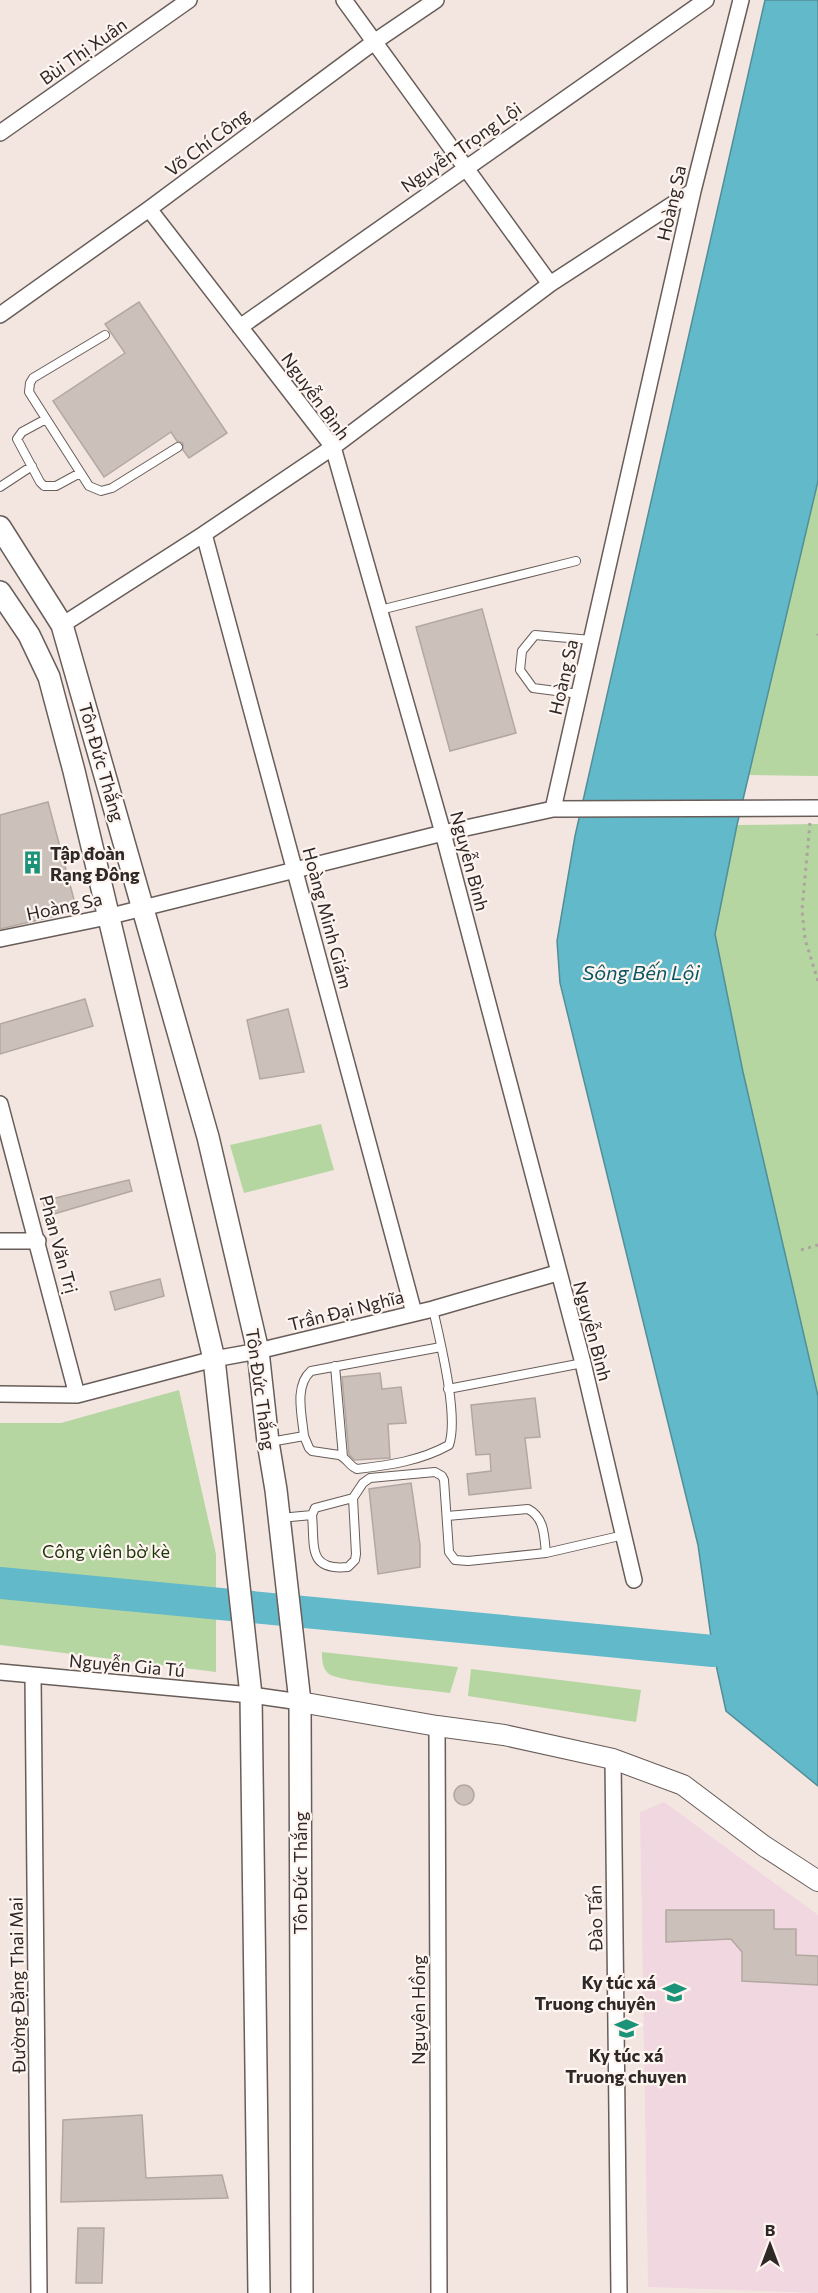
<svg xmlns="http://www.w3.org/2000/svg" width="818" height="2293" font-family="Commissioner,sans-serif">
<rect width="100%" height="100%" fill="#f3e6e1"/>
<path fill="#f1d7df" d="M664,1802L818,1915V2293L648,2287L640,1812Z"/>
<path fill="#b5d6a0" d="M818,481V776L749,775Z
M818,824V1396L743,1072L715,934L737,825Z
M321,1124L334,1170L244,1193L230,1145Z
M179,1390L216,1554V1672L0,1645V1423H61Z
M322,1652L458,1667L450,1693C430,1690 340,1682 329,1674C322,1668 322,1660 322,1652Z
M471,1669L641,1690L636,1722L468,1696Z"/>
<path fill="#61b9c9" stroke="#528e98" stroke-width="1.5" d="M765,0H818V481L737,825L715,934L743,1072L818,1396V1786L726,1711L713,1651L698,1545L560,983L557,941L575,836Z"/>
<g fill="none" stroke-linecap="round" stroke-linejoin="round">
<path stroke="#61b9c9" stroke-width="32" d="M0,1583L713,1651"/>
</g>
<path fill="#ccc0bb" stroke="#b3a7a2" stroke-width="1.5" d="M139,302L227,433L189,458L183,450V443L177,441L171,432L104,477L53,401L125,353L105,324Z
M482,609L516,733L450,751L416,627Z
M48,802L77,911L0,929V815Z
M85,999L93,1026L0,1054V1024Z
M288,1009L304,1072L260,1079L247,1020Z
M129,1180L132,1191L47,1216L43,1201Z
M160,1279L164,1296L115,1310L110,1292Z
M380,1373L382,1389L401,1387L406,1423L388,1424L390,1458L354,1460L349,1454L342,1377Z
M535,1398L540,1437L525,1438L531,1488L469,1495L467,1474L491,1471L490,1454L476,1455L471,1405Z
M411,1483L420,1545V1567L378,1574L369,1489Z
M454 1795a10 10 0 1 1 20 0a10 10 0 1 1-20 0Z
M666,1910H774V1929H796V1955L818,1956V1985L742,1981V1952L731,1939L666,1942Z
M142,2115L146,2178L222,2175L228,2198L61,2202L63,2120Z
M78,2228H104L102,2283H76Z"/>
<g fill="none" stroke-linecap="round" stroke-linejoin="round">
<defs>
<path id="service" d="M105,335L33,378L30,383L29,392L89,486L101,491L112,488L178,447
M46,419L22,432L17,439L40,482L44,486H56L80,473
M0,487L32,466
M380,610L576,561
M579,694L533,688L520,670L522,651L535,635L591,640
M335,1366L343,1457
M448,1389L583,1363
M304,1436L309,1448L312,1451L339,1455C347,1458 349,1466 357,1469C390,1465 420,1461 449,1445C459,1416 440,1341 433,1309
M270,1442L304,1436C302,1415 294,1386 311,1371L441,1347
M312,1515L315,1508L353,1498L363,1483L370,1478L435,1472L442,1476L444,1480L449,1552L455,1560L468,1561L546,1553L624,1535
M447,1516L528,1509C545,1518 544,1536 546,1553
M280,1518L312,1515C315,1546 307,1571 348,1567L355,1560L356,1554L353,1498"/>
<path id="minor" d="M344,0L550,284
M0,133L189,0
M149,209L333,447L443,833L583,1363L634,1580
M0,315L149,209L374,42L436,0
M240,327L706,0
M204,534L414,1313
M62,625L204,534L333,447L550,284L693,191
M553,809L818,808
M0,939L107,917L443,833L553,809L693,191L741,0
M0,1104L77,1395
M0,1241H38
M0,1394L77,1395L214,1359L258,1351L433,1309L557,1273
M0,1672L251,1695L300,1702
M33,1676L39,2293
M437,1726L439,2293
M613,1759L619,2293"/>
<path id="tertiary" d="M300,1702L437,1726L504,1735L613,1759L683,1785L764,1846L818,1881"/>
<path id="secondary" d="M0,527L62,625L208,1137L258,1351L268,1442L276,1490L300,1702L302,2293
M0,592L29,635L49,677L74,771L214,1359L251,1695L259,2293"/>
</defs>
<use href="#service" stroke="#685d59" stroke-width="10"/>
<use href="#minor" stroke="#685d59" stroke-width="18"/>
<use href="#tertiary" stroke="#685d59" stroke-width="22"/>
<use href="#secondary" stroke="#685d59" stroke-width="24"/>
<path stroke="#ada39f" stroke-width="3" stroke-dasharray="3 4.5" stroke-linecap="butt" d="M817,634L818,635
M810,823L802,910L805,939L818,981
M801,1250L818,1245"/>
<use href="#service" stroke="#fff" stroke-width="8"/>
<use href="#minor" stroke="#fff" stroke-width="15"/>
<use href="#tertiary" stroke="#fff" stroke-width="20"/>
<use href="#secondary" stroke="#fff" stroke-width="21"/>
</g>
<defs>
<symbol id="building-bare" viewBox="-9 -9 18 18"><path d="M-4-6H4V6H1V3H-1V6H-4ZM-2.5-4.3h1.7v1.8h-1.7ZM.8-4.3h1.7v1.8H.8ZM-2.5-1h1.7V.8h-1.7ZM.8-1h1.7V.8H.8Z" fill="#1b9379" stroke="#fef4f0" stroke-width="2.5" paint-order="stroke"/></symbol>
<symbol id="school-bare" viewBox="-9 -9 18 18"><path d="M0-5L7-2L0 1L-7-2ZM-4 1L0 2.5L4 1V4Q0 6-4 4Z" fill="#1b9379" stroke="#fef4f0" stroke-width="2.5" paint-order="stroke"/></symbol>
</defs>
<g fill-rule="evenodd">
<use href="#building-bare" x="16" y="846" width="33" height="33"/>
<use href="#school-bare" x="658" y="1976" width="33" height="33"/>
<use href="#school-bare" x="610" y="2012" width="33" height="33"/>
</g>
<g text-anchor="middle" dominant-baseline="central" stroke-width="4.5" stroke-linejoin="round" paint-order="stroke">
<g font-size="18" fill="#2e2927" stroke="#fef4f0">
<text transform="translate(83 51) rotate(-35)">Bùi Thị Xuân</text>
<text transform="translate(207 142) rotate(-37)">Võ Chí Công</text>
<text transform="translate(461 147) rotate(-35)">Nguyễn Trọng Lội</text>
<text transform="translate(671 203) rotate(-77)">Hoàng Sa</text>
<text transform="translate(316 396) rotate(54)">Nguyễn Bình</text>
<text transform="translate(563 677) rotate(-77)">Hoàng Sa</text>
<text transform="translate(102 762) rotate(74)">Tôn Đức Thắng</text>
<text transform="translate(470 861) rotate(75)">Nguyễn Bình</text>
<text transform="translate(64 906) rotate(-12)">Hoàng Sa</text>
<text transform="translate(328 918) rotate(75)">Hoàng Minh Giám</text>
<text transform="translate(59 1244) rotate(75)">Phan Văn Trị</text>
<text transform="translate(346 1310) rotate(-14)">Trần Đại Nghĩa</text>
<text transform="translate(593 1331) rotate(75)">Nguyễn Bình</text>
<text transform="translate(261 1389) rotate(82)">Tôn Đức Thắng</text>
<text transform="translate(127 1665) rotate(5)">Nguyễn Gia Tú</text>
<text transform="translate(300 1873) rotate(-90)">Tôn Đức Thắng</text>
<text transform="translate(595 1918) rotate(-91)">Đào Tấn</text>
<text transform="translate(17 1985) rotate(-91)">Đường Đặng Thai Mai</text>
<text transform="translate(418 2010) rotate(-90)">Nguyên Hồng</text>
</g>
<g font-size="18" font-weight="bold" fill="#2e2927" stroke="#fef4f0" text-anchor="start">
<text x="50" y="853">Tập đoàn<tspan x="50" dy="21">Rạng Đông</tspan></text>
<text x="656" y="1982" text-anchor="end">Ky túc xá<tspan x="656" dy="21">Truong chuyên</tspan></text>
<text x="626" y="2055" text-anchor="middle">Ky túc xá<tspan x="626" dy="21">Truong chuyen</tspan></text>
</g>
<g font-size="18" fill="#1e350c" stroke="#fef4f0">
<text x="106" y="1551">Công viên bờ kè</text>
</g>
<g font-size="20" font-style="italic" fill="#085763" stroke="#fef4f0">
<text x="641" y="972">Sông Bến Lội</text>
</g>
</g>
<g transform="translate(770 2245)" stroke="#fef4f0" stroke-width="4.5" paint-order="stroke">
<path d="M0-4.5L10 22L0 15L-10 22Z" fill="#2e2927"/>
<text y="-9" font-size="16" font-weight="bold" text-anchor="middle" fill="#2e2927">B</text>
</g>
</svg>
